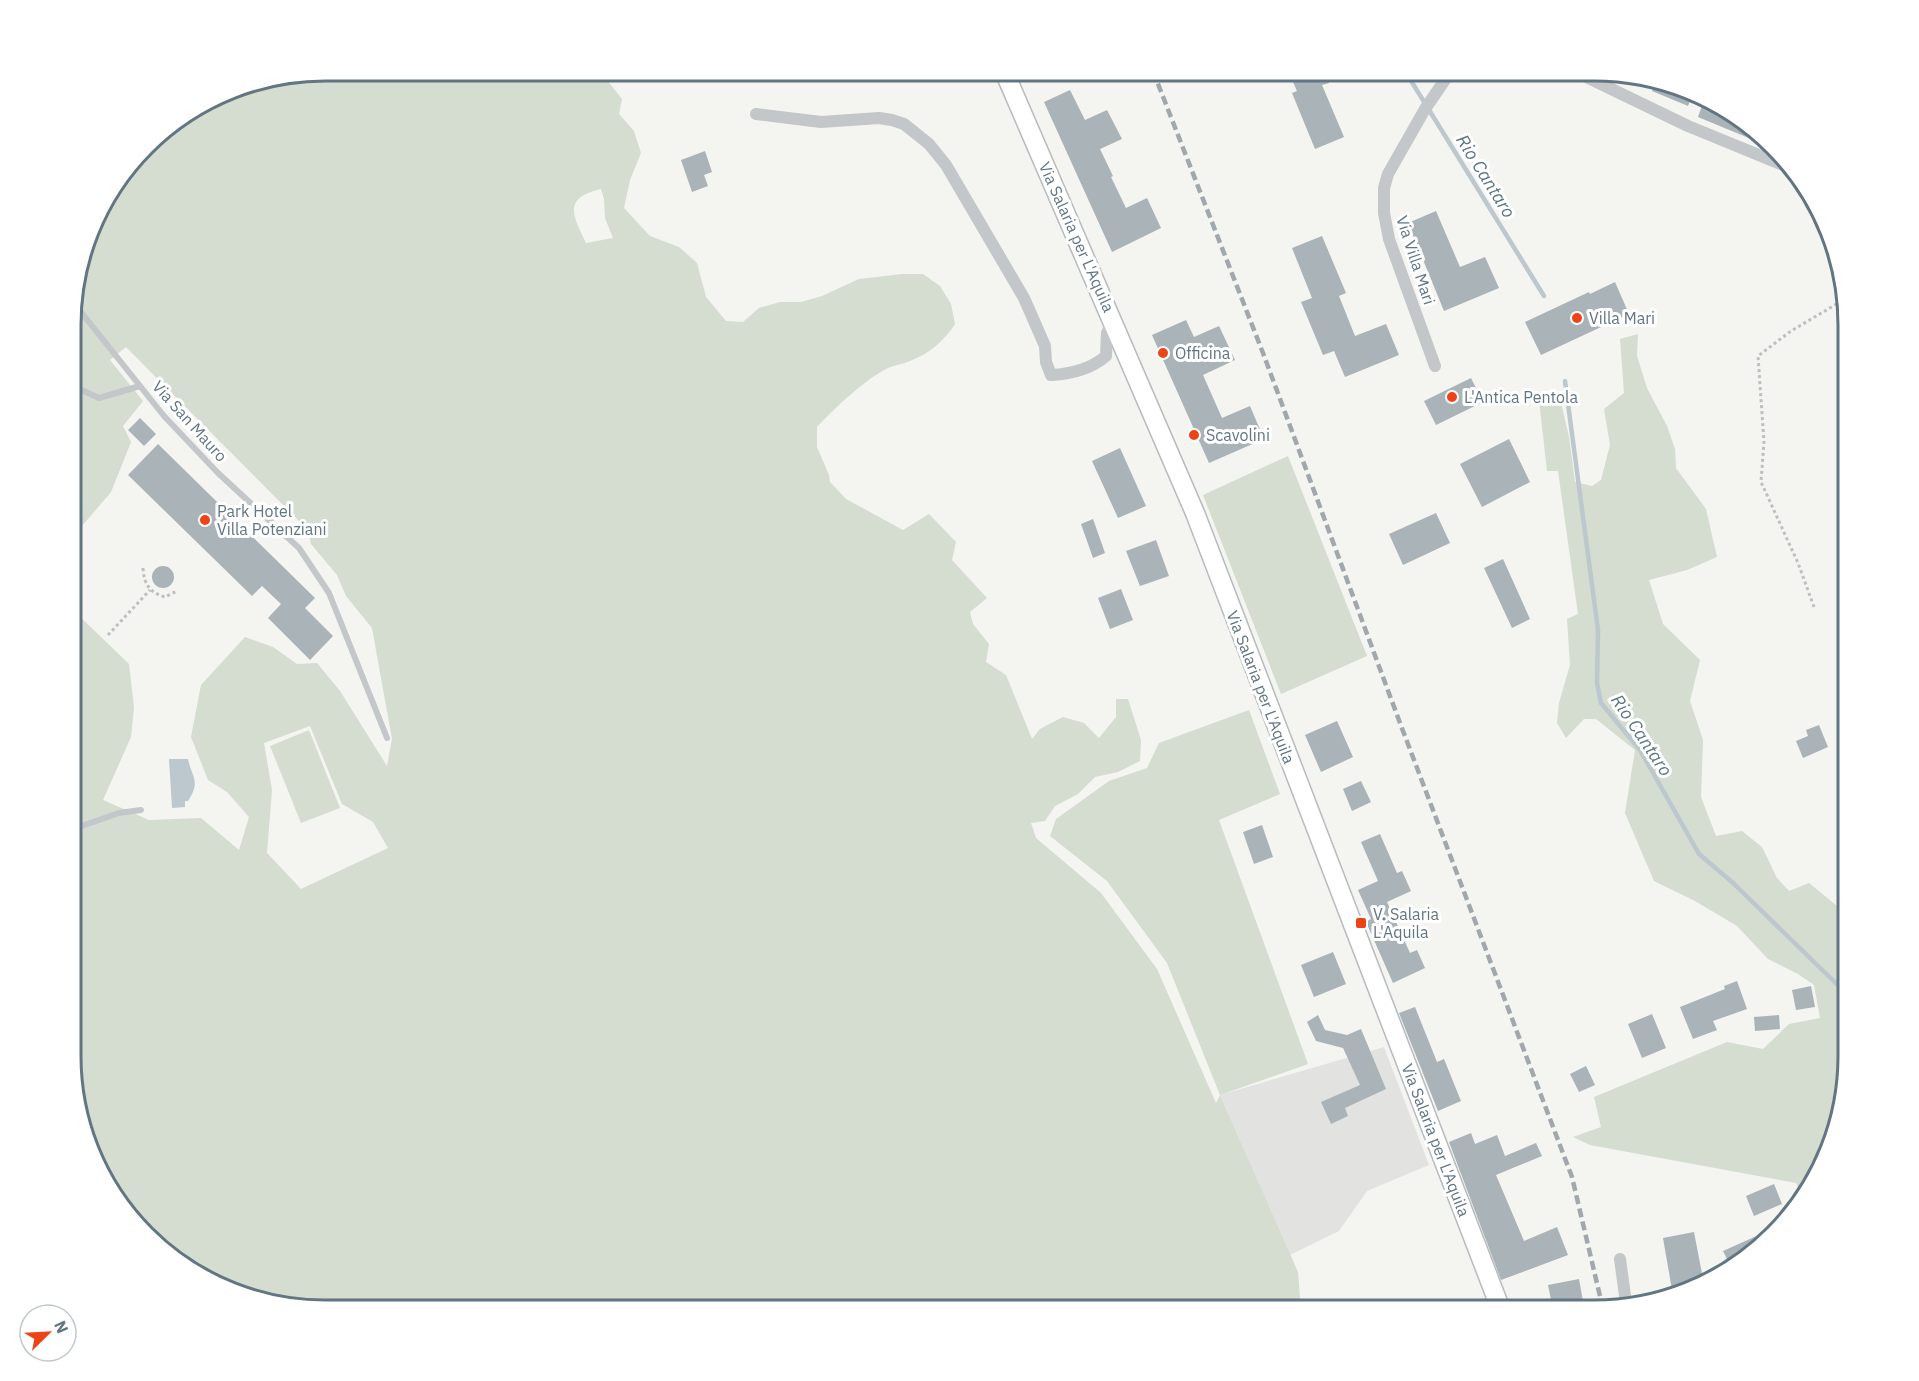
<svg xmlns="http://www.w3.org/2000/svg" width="1919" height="1381" font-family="'IBM Plex Sans',sans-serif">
<rect width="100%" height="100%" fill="#f4f4f0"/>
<path fill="#e2e3e1" d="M1384,1047L1429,1165L1367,1191L1339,1231L1290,1255L1220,1095Z"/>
<path fill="#d5dcd0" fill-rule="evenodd" d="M325,71H600L622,99L619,114L634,131L641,153L630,180L624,208L650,236L679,247L697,263L706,297L726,321L743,322L759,308L780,302H801L822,296L859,279L902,274H923L940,286L951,304L955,324C943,342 930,353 910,361C903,364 895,365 888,368C865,379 834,409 817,427V447L829,475L830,482L846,499L903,530L929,514L956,542L952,560L987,598L970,612L973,624L989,644L986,662L1006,675L1032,739L1040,729L1063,717L1084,723L1099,738L1116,717V699H1128L1141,740L1140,761L1118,772L1095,777L1078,794L1055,806L1045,821L1031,823L1036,838L1101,893L1157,969L1216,1103L1220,1095L1167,963L1107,881L1050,836L1056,819L1109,781L1147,768L1159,743L1249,710L1280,794L1219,820L1308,1064L1220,1095L1298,1272L1301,1310H309L243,1297L170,1258L104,1183L73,1089V610L129,664L134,707L131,737L103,800L149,820L201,818L239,850L249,817L227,792L208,780L191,737L201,685L245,637L273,647L297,664L317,663L340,691L387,766L392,739L372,628L346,596L337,575L311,544L308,530L126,347L110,360L143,401L123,426L131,442L111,492L82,526H73V292L97,212L157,134L228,90ZM601,189L604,199L605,218L613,238L586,243C573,216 562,198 601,189ZM310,726L342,804L373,822L388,848L301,889L267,853L272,790L264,743Z
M1638,334L1637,356L1647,388L1667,426L1675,449L1676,468L1706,509L1717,557L1687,570L1649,580L1663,624L1700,660L1690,701L1703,740L1701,797L1716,836L1742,831L1762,847L1777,878L1789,891L1809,883L1837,906L1848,909V1072L1835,1138L1803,1198L1796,1183L1590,1145L1573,1137L1601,1127L1594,1097L1727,1042L1763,1049L1789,1024L1820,1018L1814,985L1798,974L1768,959L1737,926L1695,901L1654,881L1625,813L1635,750L1596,719H1584L1566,738L1557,723L1559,703L1570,665L1567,619L1578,614L1558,471H1547L1538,391L1560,398L1569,437L1575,482L1592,486L1601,480L1610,445L1604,409L1624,393L1620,339Z
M1288,456L1367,656L1281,694L1203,495Z
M309,730L340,808L301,823L270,746Z"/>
<path fill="#bcc8cd" d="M169,759H188C192,778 201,781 188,801H185V807L172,808Z"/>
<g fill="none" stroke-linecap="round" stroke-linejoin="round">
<path stroke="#bcc8cd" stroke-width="4.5" d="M1405,71L1544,296
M1565,381L1598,630L1597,683L1601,703L1640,750L1699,854L1732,882L1848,995"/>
</g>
<path fill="#aab3b8" d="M1288,71H1324L1329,83L1322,85L1344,137L1315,149L1292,93L1297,91Z
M1656,80L1676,84L1693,93L1688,106L1652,91Z
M1070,90L1085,120L1107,110L1122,139L1100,149L1113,176L1111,177L1126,208L1147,198L1161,228L1112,252L1044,102Z
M1703,103L1749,123L1768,146L1698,117Z
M705,151L712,172L704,175L708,186L692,192L681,160Z
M1436,211L1460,267L1485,257L1499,288L1444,311L1408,223Z
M1322,236L1346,293L1339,296L1355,336L1386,324L1399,355L1345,377L1334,351L1323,355L1301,302L1312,298L1292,248Z
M1615,282L1629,314L1541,355L1525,322L1589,292L1590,294Z
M1186,320L1194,337L1219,326L1235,360L1203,375L1222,418L1250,406L1264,439L1209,463L1152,335Z
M1471,378L1483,402L1436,425L1424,401Z
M140,418L156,434L144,446L128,430Z
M1509,439L1530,482L1482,507L1460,464Z
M158,444L315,598L305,608L333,636L310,660L268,618L281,604L262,586L252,596L128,475Z
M1120,448L1146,506L1118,518L1092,461Z
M1436,513L1450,543L1403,565L1389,534Z
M1093,519L1105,553L1093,558L1081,524Z
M1156,540L1169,576L1140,586L1126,551Z
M1503,559L1530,619L1512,628L1484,568Z
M152 577a11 11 0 1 1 22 0a11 11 0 1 1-22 0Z
M1121,589L1133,620L1110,629L1098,598Z
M1337,721L1353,757L1321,772L1305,735Z
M1819,725L1828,747L1803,758L1796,741L1808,736L1806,730Z
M1361,781L1371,802L1352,811L1343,789Z
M1262,825L1273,857L1254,864L1243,832Z
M1380,834L1397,873L1402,871L1411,891L1387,902L1410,953L1417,950L1425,968L1393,983L1366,922L1371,919L1358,890L1378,881L1361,842Z
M1333,952L1346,984L1314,997L1301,965Z
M1737,981L1747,1009L1713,1021L1717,1030L1693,1039L1680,1007L1725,989L1724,986Z
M1811,986L1815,1007L1796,1010L1792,990Z
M1415,1007L1437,1062L1444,1059L1461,1101L1438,1111L1399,1013Z
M1652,1014L1666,1048L1642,1058L1628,1024Z
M1318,1015L1325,1030L1347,1035L1361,1029L1386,1089L1345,1108L1348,1116L1331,1124L1321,1102L1360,1085L1343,1048L1316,1041L1307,1022Z
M1779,1015L1780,1029L1755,1031L1754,1017Z
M1586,1066L1595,1085L1579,1092L1570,1074Z
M1471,1133L1475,1144L1497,1135L1505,1156L1536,1143L1542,1156L1496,1175L1524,1241L1557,1227L1568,1255L1501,1280L1449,1142Z
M1774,1184L1782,1204L1754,1216L1746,1196Z
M1694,1232L1704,1284L1672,1290L1663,1238Z
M1761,1234L1764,1237L1730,1265L1723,1251Z
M1579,1279L1584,1307L1553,1310L1548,1285Z"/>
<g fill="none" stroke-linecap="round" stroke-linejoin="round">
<defs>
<path id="secondary" d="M1004,71L1195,513L1501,1310"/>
</defs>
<use href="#secondary" stroke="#b5bbbf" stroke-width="21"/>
<path stroke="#bdbfc1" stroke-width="3" stroke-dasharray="3 3" stroke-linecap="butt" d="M143,568C144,584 149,592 165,597L177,591
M1814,607L1798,563L1761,482L1764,442L1758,356L1791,331L1845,299
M108,635L150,590"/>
<path stroke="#c3c7ca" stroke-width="6" d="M73,302L164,416L218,473L299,548L329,593L387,738
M73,386L99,398L140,386
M73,829L119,813L141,810"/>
<path stroke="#c3c7ca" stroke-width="12" d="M1574,71L1688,126L1783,165
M756,114L821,122L879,118L892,120L904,124L929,144L946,165L1024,298L1045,346L1046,362L1051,375C1071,374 1091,369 1106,356L1107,333L1113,320
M1435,366L1389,239L1384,213V188L1388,174L1425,109L1451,71
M1620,1259L1626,1303"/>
<use href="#secondary" stroke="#fff" stroke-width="18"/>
<path stroke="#a1a8ad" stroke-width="4.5" stroke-dasharray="9 4.5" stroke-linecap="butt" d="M1153,71L1263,353L1400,723L1572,1177L1603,1309"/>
</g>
<g fill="#ee4316" stroke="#fff" stroke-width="2">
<circle cx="1577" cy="318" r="6"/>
<circle cx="1163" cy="353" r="6"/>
<circle cx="1452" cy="397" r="6"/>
<circle cx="1194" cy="435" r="6"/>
<circle cx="205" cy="520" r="6"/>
<rect x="1355" y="917" width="12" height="12" rx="3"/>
</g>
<g text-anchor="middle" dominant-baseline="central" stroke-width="6" stroke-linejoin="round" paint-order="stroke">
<g font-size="16" fill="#617583" stroke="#fff">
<text transform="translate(1077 237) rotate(66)">Via Salaria per L'Aquila</text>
<text transform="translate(1416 260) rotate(72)">Via Villa Mari</text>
<text transform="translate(190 421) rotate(48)">Via San Mauro</text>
<text transform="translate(1261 687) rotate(69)">Via Salaria per L'Aquila</text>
<text transform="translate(1436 1140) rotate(69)">Via Salaria per L'Aquila</text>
</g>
<g font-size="16" fill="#617583" stroke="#fff" text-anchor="start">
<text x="1589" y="318">Villa Mari</text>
<text x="1175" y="353">Officina</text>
<text x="1464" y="397">L'Antica Pentola</text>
<text x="1206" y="435">Scavolini</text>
<text x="217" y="511">Park Hotel<tspan x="217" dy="18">Villa Potenziani</tspan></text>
<text x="1373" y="914">V. Salaria<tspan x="1373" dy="18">L'Aquila</tspan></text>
</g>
<g font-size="18" font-style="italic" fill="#5c7781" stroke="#fff">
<text transform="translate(1486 176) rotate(58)">Rio Cantaro</text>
<text transform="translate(1642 735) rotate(56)">Rio Cantaro</text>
</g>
</g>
<path d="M0 0H1919V1381H0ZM325 81H1594A244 244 0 0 1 1838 325V1056A244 244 0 0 1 1594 1300H325A244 244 0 0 1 81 1056V325A244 244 0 0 1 325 81Z" fill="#fff" fill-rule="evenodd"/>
<path fill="none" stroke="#617583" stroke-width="3" d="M325 81H1594A244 244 0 0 1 1838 325V1056A244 244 0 0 1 1594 1300H325A244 244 0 0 1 81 1056V325A244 244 0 0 1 325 81Z"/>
<g transform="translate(48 1333) rotate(66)"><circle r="28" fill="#ffffff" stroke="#c0c8cd" stroke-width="1.5"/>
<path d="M0-4.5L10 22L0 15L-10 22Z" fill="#ee4316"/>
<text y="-9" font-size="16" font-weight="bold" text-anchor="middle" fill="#617583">N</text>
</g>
</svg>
